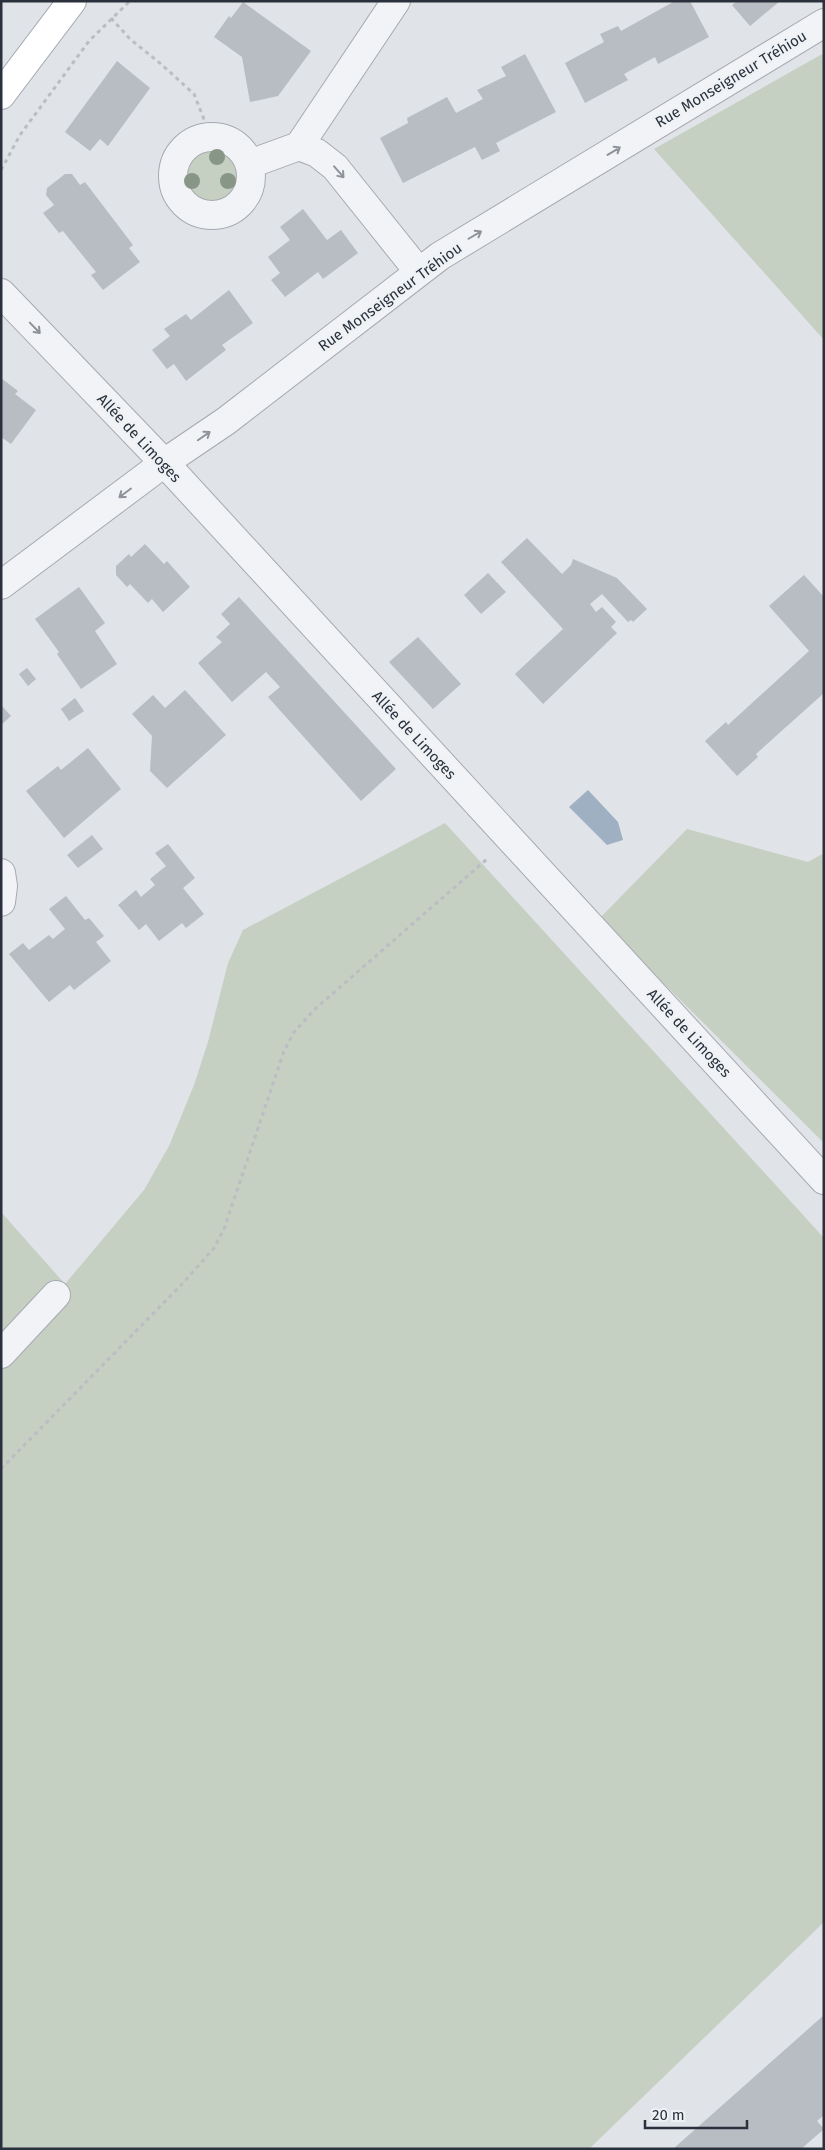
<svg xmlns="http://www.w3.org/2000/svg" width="825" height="2150" font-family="'Fira Sans',sans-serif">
<rect width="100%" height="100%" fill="#e0e3e7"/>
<path fill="#c5d0c2" d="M824,53V340L654,149Z
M186 177a27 27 0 1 1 54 0a27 27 0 1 1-54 0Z
M445,823L824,1238V1922L589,2149H1V1212L65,1284L144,1190L169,1146L194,1085L208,1042L228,963L243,930Z
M687,829L808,862L824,853V1143L599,919Z"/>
<path fill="#9fb0c3" d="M588,790L618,822L623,840L607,845L569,807Z"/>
<path fill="#b8bcc3" d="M675,1H690L709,37L658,64L655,57L624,74L628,80L585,103L565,63L604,42L600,34L618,26L621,31Z
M737,1H780L750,26L732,5Z
M243,2L311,51L278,96L250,102L242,57L214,37L229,16L231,18Z
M525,54L556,112L496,143L500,151L482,160L475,147L403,183L380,138L408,123L407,118L447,97L456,113L483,99L477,90L506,76L501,67Z
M117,61L150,88L108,146L100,139L90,151L65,132Z
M65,174H72L80,185L85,182L133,245L129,248L140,262L103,290L91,275L96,272L63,231L59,233L43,213L54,205L46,195L47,188Z
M303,209L327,240L341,230L358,253L323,279L318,272L285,297L271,280L280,273L268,257L290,240L280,227Z
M229,290L253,323L222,345L226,350L186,381L174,364L167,369L152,350L170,336L164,329L186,314L191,320Z
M1,378L18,391L15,394L36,410L11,444L1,437Z
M527,538L562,574L571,565L573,559L617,578L647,609L633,622L631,620L628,622L602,594L590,604L596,612L602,607L616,622L611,627L617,633L543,704L515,674L563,629L501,562Z
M145,544L164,564L167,561L190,587L163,612L152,599L148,603L130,584L127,587L116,575V566L129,554L131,557Z
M488,573L506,592L481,614L464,595Z
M804,575L824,597V693L756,754L758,757L737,776L705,741L726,722L728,725L809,651L769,606Z
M79,587L105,623L95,631L117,664L81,689L57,654L59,652L35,619Z
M239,597L396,769L361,801L268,697L280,687L266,672L232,702L198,663L222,642L216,637L230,624L221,614Z
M418,637L461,684L433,709L389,662Z
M27,668L36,679L28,686L19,674Z
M185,690L226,735L167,788L150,771L152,736L132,714L153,695L165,708Z
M75,698L84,711L69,721L61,709Z
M1,705L11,716L1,725Z
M88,748L121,789L64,838L26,791L58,766L61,770Z
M92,835L103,849L78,868L67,855Z
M168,844L195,878L183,888L204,914L186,928L182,923L159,941L146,924L139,930L118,905L136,890L141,897L155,885L150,879L166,866L155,853Z
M66,896L85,920L89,918L104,936L96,942L111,961L74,990L70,985L49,1002L9,954L23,943L29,950L49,935L53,939L65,929L49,909Z
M824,2015V2115L817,2121L824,2129L801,2149H673Z"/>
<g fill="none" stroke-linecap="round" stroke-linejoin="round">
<defs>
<path id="minor" d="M173 176a39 39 0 1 1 78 0a39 39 0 1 1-78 0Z
M299,146L317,153L335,167L419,272
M250,164L299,146L396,1
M1,293L172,471L824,1180
M1,585L164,463L226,421L440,256L824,23
M1,873L3,886L1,902
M1,1354L56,1295"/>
<path id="major" d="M1,95L72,1"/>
</defs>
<use href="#minor" stroke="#a6aab1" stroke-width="30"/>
<use href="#major" stroke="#a1a7b2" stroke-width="30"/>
<path stroke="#babdc2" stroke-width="3" stroke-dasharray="4 4" stroke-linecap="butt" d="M111,18L130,39L161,64L194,94L211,137
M1,170L20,135L89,41L130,1
M1,1469L184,1282L214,1248L224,1229L284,1051L294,1032L315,1009L487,859"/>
<use href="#minor" stroke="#f2f3f6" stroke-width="28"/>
<use href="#major" stroke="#fff" stroke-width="28"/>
</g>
<g fill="#879687">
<circle cx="217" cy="157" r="8"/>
<circle cx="192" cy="181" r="8"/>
<circle cx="228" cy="181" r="8"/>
</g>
<defs><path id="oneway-shaft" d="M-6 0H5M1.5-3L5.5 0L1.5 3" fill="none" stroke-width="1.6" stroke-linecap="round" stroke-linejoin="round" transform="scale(1.25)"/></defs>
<g stroke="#8e929a">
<use href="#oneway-shaft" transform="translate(614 151) rotate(-31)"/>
<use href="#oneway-shaft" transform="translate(339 172) rotate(49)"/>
<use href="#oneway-shaft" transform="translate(475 235) rotate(-30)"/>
<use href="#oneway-shaft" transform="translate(35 328) rotate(46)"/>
<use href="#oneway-shaft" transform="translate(204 436) rotate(-35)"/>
<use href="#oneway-shaft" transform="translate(125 493) rotate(143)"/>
</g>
<g text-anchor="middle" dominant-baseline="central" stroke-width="5" stroke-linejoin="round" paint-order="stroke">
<g font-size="15" fill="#2a313d" stroke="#eff2f5">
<text transform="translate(731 79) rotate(-31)">Rue Monseigneur Tréhiou</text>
<text transform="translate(390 297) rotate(-36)">Rue Monseigneur Tréhiou</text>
<text transform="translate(139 438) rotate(47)">Allée de Limoges</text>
<text transform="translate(414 735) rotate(47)">Allée de Limoges</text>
<text transform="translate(689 1033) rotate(47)">Allée de Limoges</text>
</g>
</g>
<rect width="825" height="2150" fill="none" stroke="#2a313d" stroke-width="5"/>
<path d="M645 2120v8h102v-8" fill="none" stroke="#2a313d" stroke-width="2.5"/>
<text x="652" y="2120" font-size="15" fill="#2a313d" stroke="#eff2f5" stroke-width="4" paint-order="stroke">20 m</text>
</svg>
